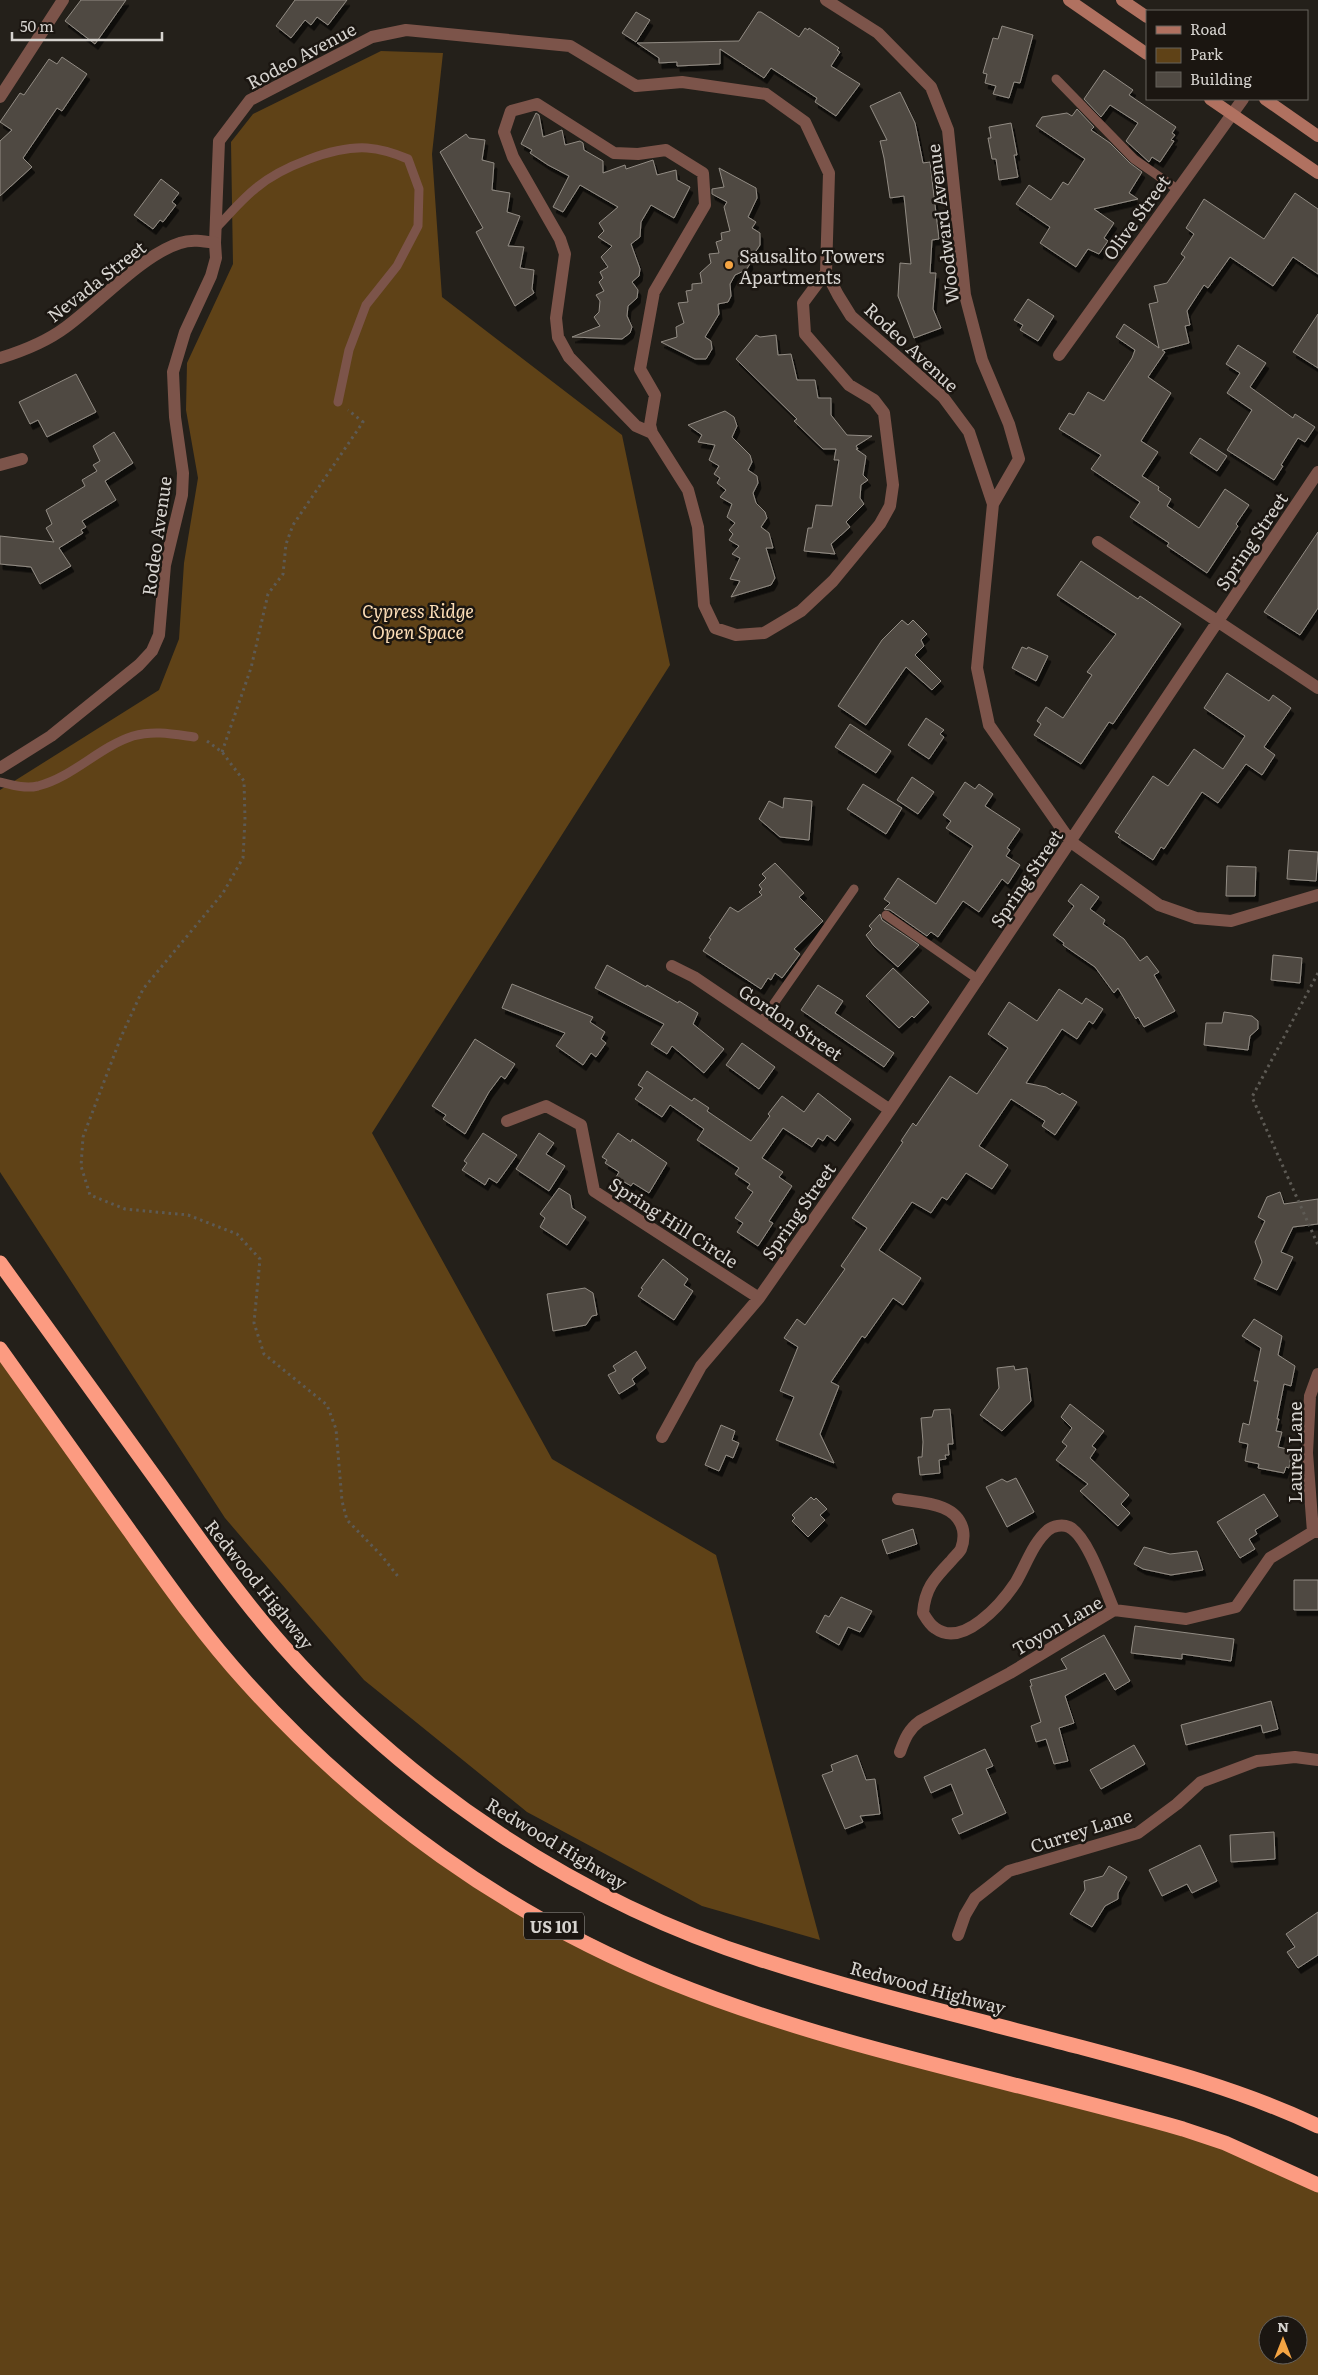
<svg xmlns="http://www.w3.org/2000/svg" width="1318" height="2375" font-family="Literata,serif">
<defs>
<filter id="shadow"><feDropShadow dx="3" dy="5.5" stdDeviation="0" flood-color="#0009"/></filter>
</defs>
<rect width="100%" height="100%" fill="#24201a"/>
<path fill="#5f4217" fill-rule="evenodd" d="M381,51L443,53L432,154L442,297L622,435L670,665L372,1133L552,1459L716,1555L820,1940L702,1906L527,1812L364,1680L225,1518L0,1172V790L159,690L179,639L184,563L198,478L186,410L187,363L233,264L231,142L253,114Z
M0,1349L164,1579L275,1713L476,1881L711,1997L1139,2117L1318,2185V2375H0ZM1268,2325H1298V2355H1268Z"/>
<path fill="#504a43" stroke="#928c84" filter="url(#shadow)" d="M81,0H126L95,44L65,21Z
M295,0H347L328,25L317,17L311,25L305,20L291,38L276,26Z
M636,12L650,20L636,42L622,33Z
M758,12H761L799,37L805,28L808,30L809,28L839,48L837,50L840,52L831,66L860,84L836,116L815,102L817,98L771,68L764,78L720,49V64L677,66V62L659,63V58L637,43L739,41Z
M1002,26L1033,35L1020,83L1014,82L1009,98L993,94L996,86L985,83L987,74L983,73L993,38L998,39Z
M62,57L87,74L62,111L57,108L23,158L32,167L0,196V141L12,130L0,122L20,93L24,95L49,59L57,64Z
M1104,70L1133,90L1129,95L1176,127L1172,133L1175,135L1171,140L1174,141L1160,162L1152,157L1149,162L1126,141L1138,123L1110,105L1101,117L1084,99Z
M900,92L915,123L923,163L930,162L939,239L932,240L930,273H936L933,309L941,328L914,338L898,296L900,263L911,264L904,196L890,198L884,158L880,141L887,140L870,106Z
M1077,109L1094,127L1091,130L1110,143L1130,163L1142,172L1129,193L1138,199L1094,209L1114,223L1104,238L1108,241L1099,254L1088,249L1076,267L1040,243L1050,227L1016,204L1029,185L1051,200L1063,182L1068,185L1085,159L1036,126L1042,117L1067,113L1072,116Z
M536,113L539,115L543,137L562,130L565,145L580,141L583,143L584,150L603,161V173L625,165L626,169L653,160L657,175L676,170L677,180L690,187L674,218L651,205L641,222L640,237L631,244L640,269L639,276L632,282L638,290L637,298L628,306L627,316L632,327L630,333L622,339L572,337L600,326L594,317L599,312L600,301L596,295L604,291L599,282L603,278L600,272L608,267L601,257L612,246L598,237L604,231L599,223L618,207L580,185L563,212L553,207L569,176L548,165L530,153L532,150L521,144Z
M1011,123L1017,155H1014L1018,177L999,180L996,159H992L988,138H991L989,127Z
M466,134L469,138L485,140L482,160L494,163L492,190L510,193L507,212L520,216L508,246L524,247L520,268L534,270L532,289L534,293L515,306L476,232L483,228L440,152Z
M719,168L756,188L757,198L748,217L756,222L752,228L760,233V245L756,251L748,254L750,264L746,270L735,275L730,284L731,296L728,302L718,304L719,314L705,337L711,341L712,349L706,359H695L661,342L677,337L676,327L684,323L678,303L688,302L686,291L692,290V284L702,283L700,273L711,263L709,254L719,253L716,242L722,240L721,233L730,231L724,207L727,202L712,194V189L724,187Z
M161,179L179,193L172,202L176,205L163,222L160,220L153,229L134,215Z
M1295,193L1318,209V274L1293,257L1273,286L1230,257L1208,288L1204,285L1187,311L1190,325L1185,326L1189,343L1162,350L1165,352L1148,377L1171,393L1141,441L1158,452L1142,476L1159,487L1158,490L1171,499L1167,506L1199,528L1225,489L1249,505L1236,524L1238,526L1207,573L1167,546L1169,543L1130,517L1140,502L1091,469L1101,455L1059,429L1069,413L1074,415L1088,392L1104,401L1132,358L1135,350L1116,337L1124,324L1159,348L1149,304L1158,302L1154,286L1167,283L1185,257L1181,254L1194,234L1186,228L1204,199L1264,239Z
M1028,299L1054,316L1038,341L1020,330L1023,325L1014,320Z
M1318,314V368L1293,352Z
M756,335L760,337L776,335L778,355L791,354L797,380H815L818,398H831V415L847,435L872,436L856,446L858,449H856L866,456L863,475L868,480L861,485L860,498L864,504L846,522L850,527L831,544L835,554L804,551L808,528H812L816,505L832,506L839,460H834L836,449H823L794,421L797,419L736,359Z
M1238,345L1266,363L1250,387L1293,418L1295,414L1315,427L1305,442L1298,438L1281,465L1283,466L1274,480L1227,450L1252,410L1227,393L1240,373L1226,364Z
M76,374L96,412L47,437L38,420L30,424L19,402Z
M725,411L734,417L737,426L732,437L750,455L752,462L748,470L757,476L758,483L753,493L756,503L765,512L767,518L761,527L769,533L773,548H766L775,578L771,585L731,597L740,581L730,579L740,558L732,554L739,546L729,540L733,534L729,530L735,523L727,517L732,504L720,497L726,490L717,483L720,478L714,474L719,466L709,460L715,445L698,442L702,435L688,425Z
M114,432L133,463L105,481L116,500L82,521L86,527L81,530L83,533L59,548L71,566L40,584L31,567L0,564V536L54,542L46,528L52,524L46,510L85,486L82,480L97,471L93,465L100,461L93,446Z
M1200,438L1227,456L1217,471L1190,453Z
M1318,532V608L1300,635L1264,612Z
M1081,561L1138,599L1140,596L1181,624L1113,724L1109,722L1081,764L1034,735L1041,724L1037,721L1046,707L1063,718L1092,675L1087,672L1116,634L1057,595Z
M902,620L908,625L913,620L927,634L921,640L924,646L915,655L941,681L932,690L906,667L866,725L838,706L882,640Z
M1022,647L1027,649L1028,647L1048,656L1036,681L1012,668Z
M1227,673L1269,701L1273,695L1291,708L1264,747L1275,755L1262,775L1246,764L1218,803L1202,792L1164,849L1161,847L1153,860L1118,837L1120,835L1115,832L1153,776L1168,786L1194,749L1223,769L1245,736L1204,708Z
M926,718L944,730L940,734L944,737L929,759L908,745Z
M850,724L891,751L876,773L835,747Z
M912,777L934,792L918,814L897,800Z
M965,782L975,789L979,784L993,794L985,806L1020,829L1007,848L1010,850L1006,856L1020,865L1008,884L1002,879L979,912L963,901L938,937L931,932L927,936L890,910L884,909L890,903L884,899L898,878L936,904L973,846L946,828L951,821L943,815Z
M863,784L902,808L886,834L847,809Z
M784,798L812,801L809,840L780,837L759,819L769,801L783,808Z
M1289,850L1318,852L1316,881L1287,879Z
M775,863L804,893L799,897L823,921L794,949L800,954L782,978L775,973L771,980L768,978L761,989L703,951L711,939L709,938L730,907L738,912L762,895L759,892L762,889L759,885L766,878L762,874Z
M1227,866L1256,867L1255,896H1226Z
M1081,884L1099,897L1090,909L1105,920L1103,924L1124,939L1140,961L1147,956L1159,972L1154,975L1175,1011L1144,1027L1138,1017L1136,1019L1118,988L1114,993L1095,967L1063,945L1064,943L1053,935L1074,906L1068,901Z
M880,914L882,920L919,945L898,967L874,946L866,935L872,929L869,926Z
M1273,955L1302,958L1300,983L1271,980Z
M607,965L646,987L647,985L678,1003L679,1001L698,1013L693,1024L724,1049L704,1073L672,1046L667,1054L651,1044L664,1024L595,988Z
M893,968L929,1002L914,1018L912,1016L899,1028L866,996Z
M512,984L593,1017L590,1022L605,1032L601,1039L606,1043L596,1057L591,1053L583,1065L556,1046L565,1033L502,1008Z
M818,985L843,1001L835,1013L894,1053L884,1067L801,1010Z
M1059,989L1082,1004L1086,998L1103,1009L1093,1024L1089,1021L1077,1039L1062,1029L1026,1083L1046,1087L1060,1095L1062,1093L1077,1102L1055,1135L1042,1126L1045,1121L1011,1099L979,1146L1008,1165L992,1189L966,1173L947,1200L942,1197L931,1213L912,1202L879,1250L921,1278L903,1305L893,1298L865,1338L862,1336L831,1382L839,1386L820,1434L834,1463L776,1440L794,1397L780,1391L798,1347L784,1338L797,1319L805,1325L845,1269L841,1266L867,1228L852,1218L903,1142L901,1141L913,1123L916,1126L950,1076L977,1094L1008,1048L988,1034L1009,1002L1037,1021Z
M1224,1012L1252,1016L1258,1021V1029L1250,1036L1248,1050L1204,1045L1206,1023H1222Z
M475,1039L515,1064L505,1079L501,1076L489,1092L465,1134L443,1119L446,1115L432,1106Z
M742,1043L775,1067L759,1089L726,1065Z
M647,1071L692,1101L694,1098L709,1108L707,1111L751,1141L770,1116L768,1114L782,1096L804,1112L818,1093L851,1119L835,1141L827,1135L823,1141L818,1138L812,1147L783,1128L762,1158L783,1172L779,1177L792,1186L769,1221L773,1223L758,1246L737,1232L743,1223L735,1218L753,1192L747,1188L750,1184L735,1174L739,1168L697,1140L704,1129L670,1105L662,1117L635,1099L643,1088L638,1085Z
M483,1133L517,1155L497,1183L489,1178L485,1185L462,1170L467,1163L464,1161Z
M539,1133L554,1143L546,1154L565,1166L549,1191L516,1169Z
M618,1133L631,1142L632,1139L667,1163L649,1193L633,1183L631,1186L616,1177L619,1172L605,1163L607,1160L602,1157Z
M559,1188L570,1195L572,1208L586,1217L567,1245L540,1227L545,1218L540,1214Z
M1280,1192L1284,1204L1318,1199V1224L1293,1227L1281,1252L1293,1257L1277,1290L1254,1279L1262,1262L1255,1242L1265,1221L1258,1217L1267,1197Z
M663,1259L688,1279L684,1285L693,1291L674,1320L638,1296L643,1289L641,1288Z
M585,1288L593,1293L597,1315L592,1316L586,1325L553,1331L547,1294Z
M1254,1319L1282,1336L1278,1355L1295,1366L1291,1386L1284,1384L1277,1419H1279L1276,1431L1282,1432L1278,1447L1292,1450L1289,1468L1286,1467L1284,1473L1258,1468L1259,1464L1245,1461L1248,1444L1239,1442L1243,1423L1249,1425L1258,1381H1254L1261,1348L1242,1336Z
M636,1351L646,1368L632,1379L635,1384L619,1394L608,1375L616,1371L613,1366Z
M1014,1366L1015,1370L1027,1368L1031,1401L1002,1431L980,1415L999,1388L997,1368Z
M1070,1404L1104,1431L1092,1446L1096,1449L1090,1458L1129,1495L1121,1504L1130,1513L1118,1526L1080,1491L1088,1484L1056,1460L1067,1446L1062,1442L1072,1428L1061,1417Z
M950,1409L953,1444H948L949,1455H945L946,1459L939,1460L940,1473L920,1475L918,1457H922L923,1442L921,1418L932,1417L934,1410Z
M721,1425L735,1431L732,1440L739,1443L733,1458L726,1455L719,1471L705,1465Z
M1016,1478L1034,1512L1007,1527L986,1487L1002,1479L1007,1482Z
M1264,1494L1278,1516L1255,1530L1257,1534L1249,1539L1255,1549L1240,1558L1217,1522Z
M811,1497L814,1500L816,1498L827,1509L820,1515L825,1520L808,1537L792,1521L795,1518L792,1515Z
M913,1529L917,1544L887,1554L882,1540Z
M1144,1547L1170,1554L1197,1551L1203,1570L1171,1575L1143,1569L1134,1564Z
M1294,1580H1318V1610H1294Z
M841,1597L872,1611L860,1632L848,1627L839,1645L816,1632L825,1615L829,1617Z
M1135,1626L1234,1639L1231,1661L1182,1654V1659L1131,1653Z
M1104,1635L1130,1681L1115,1690L1105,1673L1065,1696L1074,1723L1059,1728L1068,1761L1054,1764L1046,1739L1036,1742L1031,1726L1041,1722L1030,1686H1032L1030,1680L1067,1669L1061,1659Z
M1271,1701L1278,1729L1263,1733L1261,1725L1186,1745L1181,1725Z
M1134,1745L1145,1764L1101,1789L1090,1770Z
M985,1749L993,1766L986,1769L1006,1813L959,1834L952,1819L963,1814L951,1784L931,1793L924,1777Z
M857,1755L866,1780L875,1779L880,1814L860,1816L863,1822L845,1829L822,1775L833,1771L831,1765Z
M1274,1832L1275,1859L1231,1862L1230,1835Z
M1200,1845L1217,1881L1192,1893L1187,1884L1162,1896L1149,1870Z
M1109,1866L1127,1877L1118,1893V1899L1105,1906L1092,1927L1070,1914L1085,1890L1084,1881L1103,1876Z
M1318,1912V1955L1298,1968L1287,1952L1295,1947L1286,1934Z"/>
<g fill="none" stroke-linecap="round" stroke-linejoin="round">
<path stroke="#5d5a54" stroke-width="3" stroke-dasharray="2.5 4" stroke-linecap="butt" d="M207,741L222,752L244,781L245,819L243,858L223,893L143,989L121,1037L83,1137L81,1166L90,1195L125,1209L188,1215L237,1234L260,1259L254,1323L264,1354L327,1405L336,1429L342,1501L347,1520L381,1555L400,1579
M222,752L251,668L268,594L283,574L286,544L293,525L363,422L348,410
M1318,973L1252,1097L1318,1245"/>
<path stroke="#7c544a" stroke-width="9" d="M1056,79L1134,159L1177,189
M215,229C229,215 241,200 256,188C281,167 334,146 367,148C382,149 394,153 408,159L419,189L418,226L397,266L366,305L349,350L338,402
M0,782C12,785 25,789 38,786C73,777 99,747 133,736C154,730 173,734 194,737
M886,915L979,980
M761,1022L854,889"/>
<path stroke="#7c544a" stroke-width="12" d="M826,0L878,33L931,87L948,130L965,295L982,360L1009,424L1019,459L993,504L977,668L989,725L1071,842L1159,905L1196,918L1231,921L1318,895
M0,97L63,0
M537,104L614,153L638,154L666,150L703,173L705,205L654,292L640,369L655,395L650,425L652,433L636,426L569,357L558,337L556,318L565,254L560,239L513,157L504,132L511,111Z
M215,243L219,141L250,100L372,37L406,30L570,46L636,86L682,82L766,94L805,122L829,173L826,272L838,295L851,316L943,397L969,432L993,504
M1059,355L1243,99
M652,433L688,490L698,527L704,605L715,628L736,635L764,633L801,611L833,581L880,524L890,506L893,485L884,413L874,400L849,385L805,334L803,303L826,272
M0,465L22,459
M1098,542L1318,688
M672,966L694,977L890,1110
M507,1121L546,1106L581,1125L594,1191L759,1298
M662,1437L701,1366L759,1298L890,1110L1318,472
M898,1499C921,1503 957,1502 963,1530C964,1536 963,1544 961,1549C959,1553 954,1557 951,1561C934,1579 925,1588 923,1613C926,1618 930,1625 935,1628C963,1649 1002,1603 1016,1582C1026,1565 1033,1543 1048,1530C1053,1526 1062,1524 1069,1527C1088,1536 1105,1590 1114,1610
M1313,1532L1307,1453L1310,1396L1318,1374
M900,1752C905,1738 909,1729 920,1721L1010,1673L1114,1610L1186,1619L1236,1607L1270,1558L1313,1532H1318
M958,1935L965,1915L975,1898L1009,1871L1138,1833L1177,1804L1201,1782L1257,1761L1295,1757L1318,1760"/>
<path stroke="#7c544a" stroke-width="12" d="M0,358C23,351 46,342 66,327C99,303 142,255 180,243C191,239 203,241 215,243L216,258L211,276L185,332L173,372L175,417L183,473L182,495L165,565L159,635L152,651L139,665L51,736L0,768"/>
<path stroke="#b07160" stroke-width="12" d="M1069,0L1147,54
M1122,0L1147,17
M1210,99L1318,173
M1265,99L1318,136"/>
<path stroke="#fc9b81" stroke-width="15" d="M0,1263C53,1336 106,1409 159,1483C199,1539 238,1595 283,1646C410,1789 577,1901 759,1959C863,1993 970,2018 1076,2046C1159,2068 1240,2089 1318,2126
M0,1349C43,1409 86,1470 129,1530C166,1582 203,1635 246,1682C363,1812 509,1917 671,1982C834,2048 1014,2081 1183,2129L1225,2143L1318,2185"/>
</g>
<circle fill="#f4a443" stroke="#1b1611" stroke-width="2" cx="729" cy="265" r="5"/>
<g text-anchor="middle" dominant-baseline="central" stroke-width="5" stroke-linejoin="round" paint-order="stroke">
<rect fill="#1b1611" stroke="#9e9a96" stroke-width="1" x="524" y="1912.5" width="60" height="27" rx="4"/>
<g font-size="16" font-weight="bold" fill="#d6d3cf">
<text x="554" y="1926">US 101</text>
</g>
<g font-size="18" fill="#d6d3cf" stroke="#1b1611">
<text transform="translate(301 55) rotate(-28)">Rodeo Avenue</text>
<text transform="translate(1136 217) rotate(-54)">Olive Street</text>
<text transform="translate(942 224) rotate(-97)">Woodward Avenue</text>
<text transform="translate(96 281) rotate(-38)">Nevada Street</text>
<text transform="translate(912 347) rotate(43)">Rodeo Avenue</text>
<text transform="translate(156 536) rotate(-82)">Rodeo Avenue</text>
<text transform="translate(1251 541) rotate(-56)">Spring Street</text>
<text transform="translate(1026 878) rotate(-56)">Spring Street</text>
<text transform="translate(791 1022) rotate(34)">Gordon Street</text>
<text transform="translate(798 1211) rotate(-55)">Spring Street</text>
<text transform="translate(674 1222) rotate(33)">Spring Hill Circle</text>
<text transform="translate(1294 1452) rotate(-90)">Laurel Lane</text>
<text transform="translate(260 1584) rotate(51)">Redwood Highway</text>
<text transform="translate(1057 1625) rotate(-30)">Toyon Lane</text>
<text transform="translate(1081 1830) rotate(-18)">Currey Lane</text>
<text transform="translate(557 1843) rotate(31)">Redwood Highway</text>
<text transform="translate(928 1987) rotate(15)">Redwood Highway</text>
</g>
<g font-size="18" fill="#d6d3cf" stroke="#1b1611" text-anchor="start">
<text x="739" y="255">Sausalito Towers<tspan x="739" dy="21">Apartments</tspan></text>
</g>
<g font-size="18" font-style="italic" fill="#fddeb7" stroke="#1b1611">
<text x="418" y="610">Cypress Ridge<tspan x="418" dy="21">Open Space</tspan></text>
</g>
</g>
<rect x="1146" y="10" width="162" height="90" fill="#1b1611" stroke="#66625d"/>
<rect x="1156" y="26" width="25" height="8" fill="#b07160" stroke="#66625d"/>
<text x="1190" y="35" font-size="15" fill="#d6d3cf">Road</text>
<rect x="1156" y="48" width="25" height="15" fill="#5f4217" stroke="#66625d"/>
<text x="1190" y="60" font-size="15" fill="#d6d3cf">Park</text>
<rect x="1156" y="72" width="25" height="15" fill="#504a43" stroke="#66625d"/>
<text x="1190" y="85" font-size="15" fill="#d6d3cf">Building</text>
<g transform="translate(1283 2340)"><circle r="24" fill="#1b1611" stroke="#66625d"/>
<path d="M0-4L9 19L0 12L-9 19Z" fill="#f4a443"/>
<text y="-8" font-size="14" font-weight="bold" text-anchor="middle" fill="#d6d3cf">N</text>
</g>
<path d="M12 32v8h150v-8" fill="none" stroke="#d6d3cf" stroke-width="2.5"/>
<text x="20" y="32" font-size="15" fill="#d6d3cf" stroke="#1b1611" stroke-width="4" paint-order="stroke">50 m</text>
</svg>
